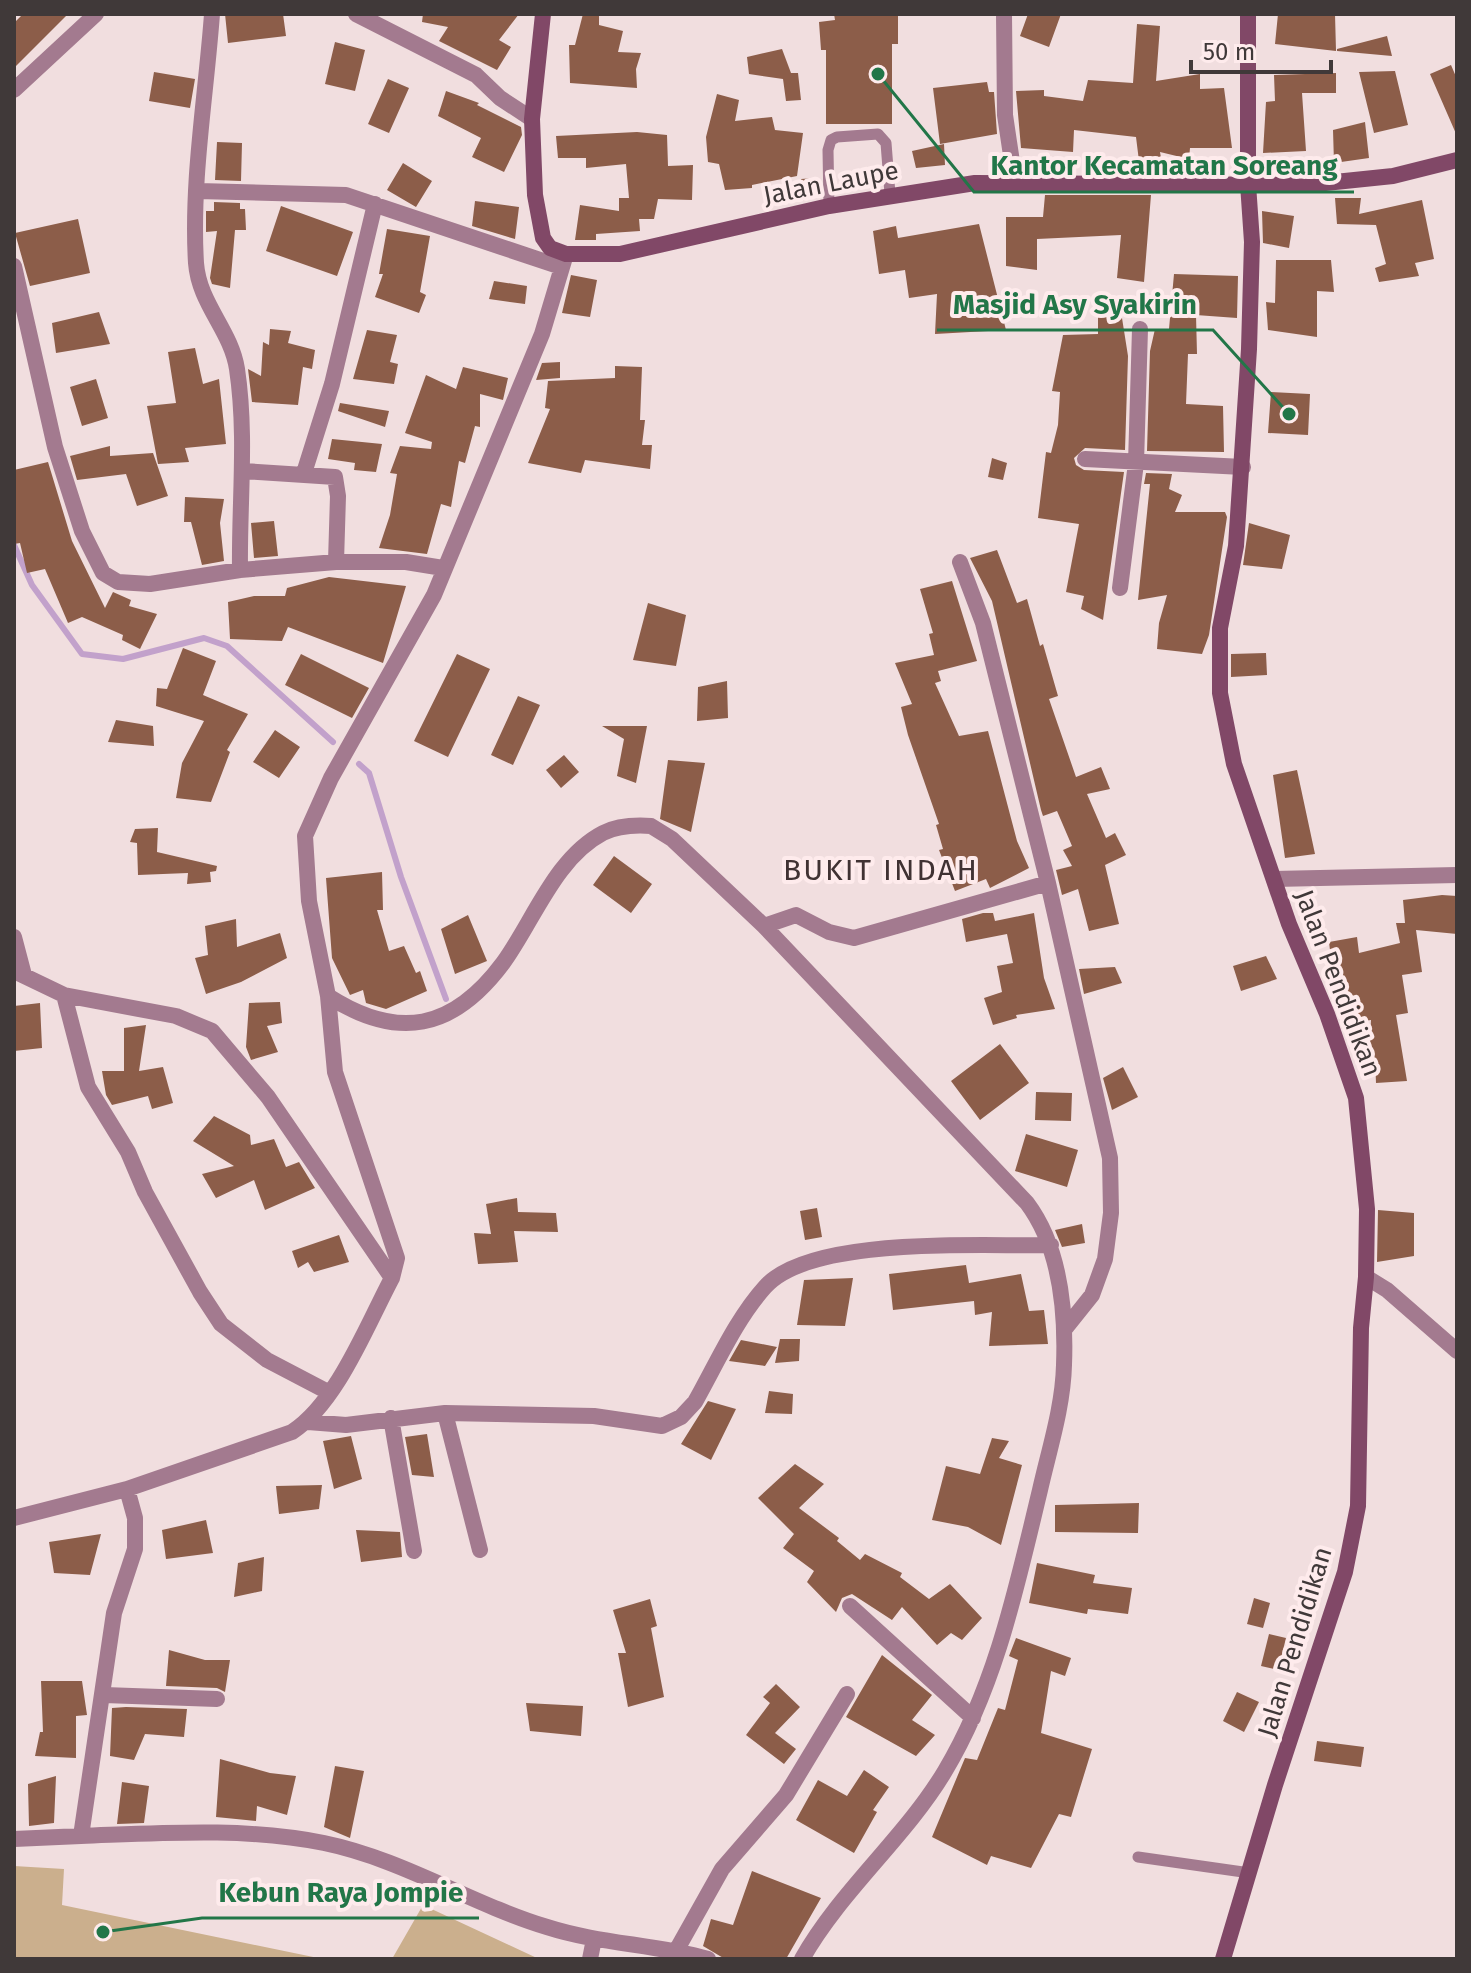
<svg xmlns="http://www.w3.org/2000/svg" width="1471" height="1973" font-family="'Fira Sans',sans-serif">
<rect width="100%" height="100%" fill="#f1dedf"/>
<path fill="#cbaf8d" d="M14,1866L64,1869L62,1905L323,1959H14Z
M423,1905L539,1959H392Z"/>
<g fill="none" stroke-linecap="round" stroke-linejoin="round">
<path stroke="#c2a1cb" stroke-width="6" d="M14,545L32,585L82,654L123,659L204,638L227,646L333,742
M359,764L369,773L401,877L446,999"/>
</g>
<path fill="#8c5d49" d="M23,14H68L14,68V23Z
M225,14H283L286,36L228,43Z
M423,14H519L499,40L511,47L497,70L439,41L448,27L422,22Z
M583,14H599V25L623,31L618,52L641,53L636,69L637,88L570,83L569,45H575Z
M834,14H898V44H892V124H826V50H821L819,22L835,20Z
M1028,14H1061L1049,47L1020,36Z
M1278,14H1335L1336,51L1275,44Z
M1137,24L1160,26L1156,81L1200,74V89L1224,88L1232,148H1190L1189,159L1160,152L1162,164L1139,161L1136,137L1074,130L1073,152L1021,148L1016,91L1044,90V96L1083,101L1088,80L1133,83Z
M1387,36L1392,56L1337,51V49Z
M335,42L365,50L355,91L325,84Z
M782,49L791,73H798L801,100L786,101L783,79L749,74L747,57Z
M1451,65L1457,79V136L1430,74Z
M1395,71L1408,125L1374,133L1359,72Z
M154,72L195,79L190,108L149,101Z
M1336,73V93H1302L1306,151L1263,153L1266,102L1275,101L1274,75Z
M388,79L409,88L389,133L368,124Z
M987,82L989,92H994L997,134L940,144L933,88Z
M446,91L479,103L477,105L521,127L522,135L504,172L472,157L481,138L438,116Z
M717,94L739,100L735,121L772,117L775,130L803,133L797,176L752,185V188L725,190L719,164L708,162L706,137Z
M1365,122L1369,158L1334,163L1333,130Z
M637,132L667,135L668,166L693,165L692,200L658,199L654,219H639L640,231L596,234V240H575L580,205L619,211V198H629L626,164L586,168V158H558L556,136Z
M217,142L242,143L241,181L215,180Z
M944,144L945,165L916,168L912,151Z
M403,163L432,181L416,207L387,190Z
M815,178L818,197L800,201L801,179Z
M1045,195H1151L1144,282L1117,278L1121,235L1037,239V270L1006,266V217H1043Z
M1335,198H1361L1359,214L1422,200L1434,259L1415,263L1419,276L1379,282L1375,268L1386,264L1376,225L1337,224Z
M475,201L519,207L515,239L472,226Z
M214,202L240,203V209H245L246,230H235L230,288L212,284L210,278L217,231L206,232V211H214Z
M281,206L353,232L337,276L266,251Z
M1262,211L1294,216L1289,248L1263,243Z
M78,219L90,273L30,286L15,233Z
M979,224L1006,330L935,334L937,294L909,298L905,270L879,274L873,231L896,226L898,238Z
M387,229L430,236L420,292L426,295L419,313L375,297L383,274H379Z
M1276,260H1331L1334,292L1317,291V337L1268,330L1266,302L1275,303Z
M1174,274L1238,276L1237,318L1196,315L1197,354H1188L1186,404L1223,406L1224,452L1147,451L1150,351L1155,329H1169Z
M571,275L597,280L590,317L562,313Z
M494,281L527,286L525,304L489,299Z
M1098,310L1122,318L1128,356L1125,450L1085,448L1074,458L1076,465L1084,470L1124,472L1103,620L1081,609L1084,596L1066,592L1079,524L1038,518L1046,452L1051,453L1058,425L1060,392L1052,391L1063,335L1098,334Z
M99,312L110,344L56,353L52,323Z
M270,329L291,331L288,343L315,350L312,369L303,367L298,405L252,402L248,369L261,376L263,342L269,345Z
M367,330L397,335L390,362L398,364L394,384L353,379Z
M195,348L203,384L219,379L226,444L185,448L189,462L158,464L147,406L176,403L168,352Z
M560,362V378L536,380L542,363Z
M615,366L642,367L640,420H645L642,445H652L650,469L585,460L581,473L528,463L550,409L545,408L548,381L615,378Z
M463,367L508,378L503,400L480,394V427L475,426L465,463L459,461L451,507L441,504L427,554L379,548L390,515L397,474L390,473L400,446L431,449L432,442L405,433L426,375L456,389Z
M96,379L108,418L82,426L70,387Z
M1271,392L1310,394L1308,435L1268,433Z
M340,403L389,411L385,427L338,411Z
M332,439L382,444L376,472L354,470L355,463L328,459Z
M110,446V456L153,453L168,496L137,506L126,474L77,480L70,456Z
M992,458L1007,463L1003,480L988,477Z
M48,462L72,541L105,608L113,592L131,600L129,606L157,614L140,649L122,640L123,635L82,617L68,623L45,569L27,573L20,543L14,544V470Z
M1146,473L1172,474L1169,489L1182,495L1175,512H1225L1227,517L1209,635L1202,654L1157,649L1159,623L1167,595L1138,600L1150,484H1144Z
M185,497L224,499L220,523L224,561L202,565L191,522H184Z
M274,521L278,556L254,558L251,523Z
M1249,523L1290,535L1282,569L1243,565Z
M997,550L1017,603L1027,599L1040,646L1043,644L1058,696L1049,699L1076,777L1101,767L1110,789L1087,794L1106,838L1115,833L1126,855L1105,865L1119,924L1089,931L1078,889L1062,895L1056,870L1072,866L1063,850L1072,846L1057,811L1043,816L1041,810L992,601L970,558Z
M329,577L406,586L383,663L288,627L282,641L230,639L228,602L254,596H285L287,588Z
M952,581L977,661L938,671L941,681L935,683L959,736L988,731L1017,841L1029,868L990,888L986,879L955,891L939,850L943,849L936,825L939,824L908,735L901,707L912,704L895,663L934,655L929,634L933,633L920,589Z
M648,603L686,615L676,666L633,660Z
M183,648L216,661L203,695L248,714L227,750L230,752L211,802L176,798L182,763L204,721L156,706L157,688L167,689Z
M1266,653L1267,675L1231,677V654Z
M301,654L369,688L352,718L285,685Z
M457,654L490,669L448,757L414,741Z
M727,681L728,718L697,721L698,687Z
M518,696L540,705L513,765L491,755Z
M116,720L153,726L154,746L108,742Z
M602,726H647L636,783L617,776L624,739Z
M275,730L300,747L279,778L253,762Z
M564,755L579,772L561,788L546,770Z
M668,760L705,763L691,832L660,819Z
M1297,770L1315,854L1285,858L1273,775Z
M158,828L157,852L217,866L216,871L210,872L211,882L187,884L188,873L138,875L137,843L130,842L135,829Z
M614,856L652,884L631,913L593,885Z
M382,872L383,910H377L389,951L404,946L416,973L420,971L427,991L386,1009L366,1003L363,990L350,995L332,958L326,878Z
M1442,895L1457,896V934L1416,930L1422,972L1402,975L1408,1013L1396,1015L1407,1081L1376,1083L1375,1058H1369L1371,1020L1351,1023L1345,982L1334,983L1329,942L1357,937L1359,953L1400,943L1396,923H1405L1403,900Z
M983,913H993L995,921L1034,913L1044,978L1055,1009L1016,1015L1017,1018L993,1025L984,998L1002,992L997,966L1013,963L1007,934L966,942L962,919Z
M468,915L487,961L455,974L441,929Z
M236,919L237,947L280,933L287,958L241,982L206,994L195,958L208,955L205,926Z
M1266,956L1277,979L1241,991L1233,966Z
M1115,967L1122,983L1084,994L1079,969Z
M280,1002L282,1023L267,1026L278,1052L251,1060L246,1047L249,1003Z
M40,1003L42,1048L14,1051V1006Z
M146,1025L139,1071L163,1067L173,1103L152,1109L148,1096L112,1105L106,1095L102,1071H124V1028Z
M1000,1044L1029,1083L980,1120L951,1081Z
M1123,1067L1138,1097L1112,1110L1103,1078Z
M1036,1092L1072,1093L1071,1121L1035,1120Z
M214,1116L250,1135L251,1145L274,1139L286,1167L299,1162L315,1188L265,1210L254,1180L216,1198L202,1174L234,1166L193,1141Z
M1026,1134L1078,1150L1067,1187L1015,1171Z
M517,1198L518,1212L556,1213L558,1232L514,1231L518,1262L478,1264L474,1233L491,1234L486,1204Z
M817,1208L822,1237L805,1240L800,1211Z
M1378,1210L1414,1213V1256L1377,1262Z
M1082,1224L1085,1243L1062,1247L1055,1230Z
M339,1235L349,1262L314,1272L308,1262L298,1268L292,1251Z
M966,1265L969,1283L1021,1274L1029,1311L1044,1310L1048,1344L989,1346L992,1312L975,1315L974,1301L893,1310L889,1274Z
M853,1278L845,1326L797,1325L804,1280Z
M780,1339H800L799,1361L775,1363Z
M741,1340L777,1347L765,1366L729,1361Z
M769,1391L793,1394L792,1414L765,1413Z
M708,1401L736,1409L711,1460L681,1444Z
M427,1434L434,1477L412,1475L405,1437Z
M351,1436L362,1479L334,1489L323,1441Z
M992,1438L1009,1441L999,1458L1022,1465L1001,1545L968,1527L932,1520L946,1466L980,1474Z
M795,1464L824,1484L799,1508L839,1538L837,1541L860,1560L865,1554L902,1573L900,1577L929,1599L950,1584L982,1618L962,1640L951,1633L937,1645L902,1607L892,1620L852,1594L842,1598L836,1612L807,1582L814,1571L783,1548L794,1534L758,1498Z
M322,1485L319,1509L279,1514L276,1486Z
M1139,1503L1138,1533L1055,1532V1505Z
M206,1520L213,1553L166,1559L162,1530Z
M356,1530L400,1532L402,1557L361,1562Z
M101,1534L90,1575L54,1573L49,1542Z
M264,1557L262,1591L234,1597L238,1563Z
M1037,1563L1095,1575L1093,1583L1132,1588L1128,1614L1088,1609L1087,1614L1029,1603Z
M1254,1598L1270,1603L1263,1628L1247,1624Z
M650,1599L657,1626L651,1628L664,1697L628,1707L618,1653H626L613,1610Z
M1269,1634L1286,1638L1278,1670L1261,1666Z
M1016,1638L1071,1658L1065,1676L1051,1671L1041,1733L1092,1749L1071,1817L1059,1814L1031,1868L991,1856L987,1865L932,1837L965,1758L977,1760L998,1708L1005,1710L1018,1660L1009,1656Z
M169,1650L205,1660H230L225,1692L217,1688L166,1686Z
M882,1655L932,1695L912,1720L935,1735L916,1756L846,1717Z
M41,1681H82L87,1715L76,1716V1758L35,1756L40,1732H43Z
M776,1684L800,1707L775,1733L796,1749L784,1764L746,1735L770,1703L763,1697Z
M1237,1692L1259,1702L1244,1732L1223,1721Z
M526,1703L583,1706L581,1736L530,1731Z
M126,1707L187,1709L184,1737L145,1734L134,1760L110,1756L112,1708Z
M1317,1741L1364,1747L1361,1767L1314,1761Z
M220,1759L270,1773L296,1776L287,1815L257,1806L256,1821L216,1817Z
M335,1766L364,1771L350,1838L324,1827Z
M864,1770L889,1787L873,1810L877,1812L854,1853L796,1820L818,1780L847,1796Z
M56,1776L54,1823L29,1826L28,1784Z
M122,1782L149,1786L144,1823L117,1824Z
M752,1871L821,1898L786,1959H725L703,1946L711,1919L733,1925Z"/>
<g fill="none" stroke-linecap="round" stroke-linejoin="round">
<path stroke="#a37a8f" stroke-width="11" d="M829,206L828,150L831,140L837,137L878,134L886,143L890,194
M1138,1857L1250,1873"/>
<path stroke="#a37a8f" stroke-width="16" d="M212,14C206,96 191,181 196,263C199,304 231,330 237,369C247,436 239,503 240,570
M356,14L476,75L500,98L532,119
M1004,14L1005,115L1015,182
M14,90L96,14
M198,191L346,195L561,267
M566,254L542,334L434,595L331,778L305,836L309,901L328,996C398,1041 453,1030 503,963C533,922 555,858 603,833C617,826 637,825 651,826L672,839L764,926L1027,1203C1060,1247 1066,1312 1064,1365C1063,1407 1049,1450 1040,1490C1017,1585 996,1686 945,1771C905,1838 841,1890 802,1959
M14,266L55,447L82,531L103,573L118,582L150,584L240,570L336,562H406L443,568
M1085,459L1243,467
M244,471L335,477L338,496L336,562
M304,473L332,384L375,204
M960,562L983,623L1048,883L1110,1158L1111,1213L1105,1259L1092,1295L1064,1330
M1120,588L1136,463L1140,329
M1274,879L1457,875
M764,926L796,915L829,932L854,938L1048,883
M14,937L24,975
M14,971L64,995L176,1016L212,1031L268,1097L392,1278
M64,995L88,1087L128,1152L145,1192L200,1292L221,1324L267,1360L330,1393
M1366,1277L1387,1290L1457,1351
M445,1413L480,1550
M391,1418L414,1551
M308,1422L346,1425L445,1413L594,1416L662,1426L681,1417L695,1402C716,1365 736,1319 765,1287C811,1235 983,1247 1051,1245
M14,1518L127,1489L292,1432C337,1403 367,1325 392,1278L397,1258L335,1072L328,996
M850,1606L973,1718
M104,1695L217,1699
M81,1836C162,1833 244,1827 324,1843C402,1859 471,1904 547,1927C600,1944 655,1944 708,1959
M14,1839L81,1836L114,1613L135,1549V1518L127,1489
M676,1951L722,1869L786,1795L847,1694
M590,1959L594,1939"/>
<path stroke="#814867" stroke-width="16" d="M543,14L532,119L535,195L543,238L550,248L566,254H620L829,206L975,183L1306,185L1393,176L1457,160
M1223,1959L1275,1785L1345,1572L1358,1506L1361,1328L1366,1277L1367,1209L1356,1098L1327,1014L1289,924L1234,764L1220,693V628L1236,546L1249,349L1252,242L1248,184V14"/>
</g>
<g text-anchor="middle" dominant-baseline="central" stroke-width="8" stroke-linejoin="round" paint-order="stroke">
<g font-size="26" fill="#403939" stroke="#feebec">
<text transform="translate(831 183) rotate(-11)">Jalan Laupe</text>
<text transform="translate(1338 983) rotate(69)">Jalan Pendidikan</text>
<text transform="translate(1295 1642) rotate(-73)">Jalan Pendidikan</text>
</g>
<g font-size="30" letter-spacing="2" fill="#403233" stroke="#feebec">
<text x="881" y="870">BUKIT INDAH</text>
</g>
</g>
<path fill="none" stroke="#227648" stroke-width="3" d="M878 74L974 192H1354M1289 414L1213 330H937M103 1932L202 1918H479"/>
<g fill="#227648" stroke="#feebec" stroke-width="3">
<circle cx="878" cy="74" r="8"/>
<circle cx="1289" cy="414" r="8"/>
<circle cx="103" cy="1932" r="8"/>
</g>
<g font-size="28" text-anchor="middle" font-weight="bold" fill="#227648" stroke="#feebec" stroke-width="8" stroke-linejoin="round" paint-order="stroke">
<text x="1164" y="175">Kantor Kecamatan Soreang</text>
<text x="1075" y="314">Masjid Asy Syakirin</text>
<text x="341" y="1902">Kebun Raya Jompie</text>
</g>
<rect width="1471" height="1973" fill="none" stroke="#403939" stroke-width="32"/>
<path d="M1191 60v12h140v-12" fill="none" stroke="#403939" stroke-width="4"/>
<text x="1203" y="60" font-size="24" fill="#403939" stroke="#feebec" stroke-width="6" paint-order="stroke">50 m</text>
</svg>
